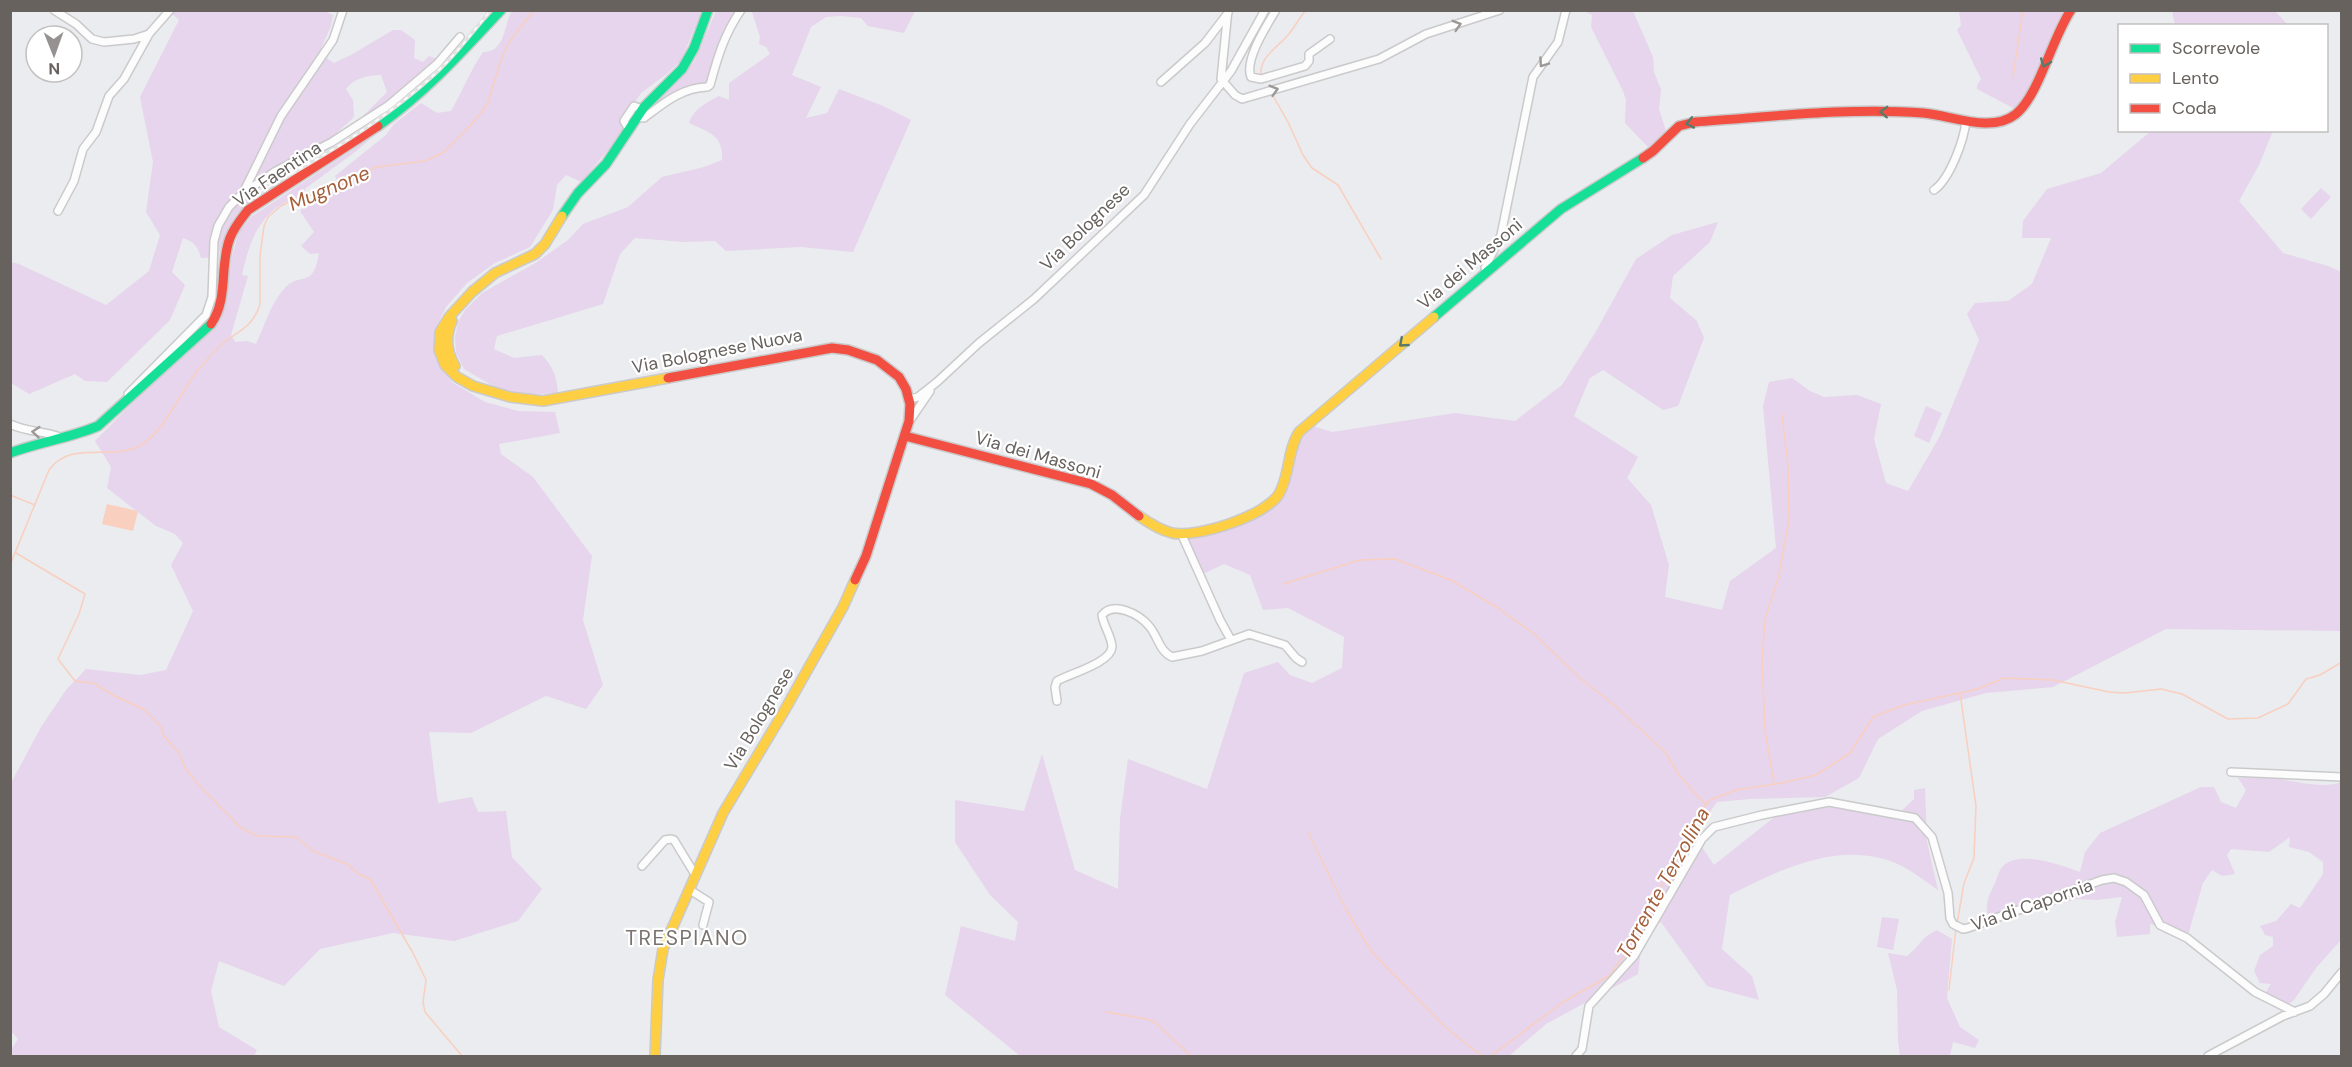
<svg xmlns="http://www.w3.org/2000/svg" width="2352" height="1067" font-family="'DM Sans',sans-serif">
<rect width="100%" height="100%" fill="#eaecef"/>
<path fill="#e6d5ec" d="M169,11H325L333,15L331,26L319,53L334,63L351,55L393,30H401L415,40L414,58L423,62L429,56L437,59L411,85L363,122L360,119L387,92L381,75C368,75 354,78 346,89L353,100L354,117L330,139L246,195L249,203C230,217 225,235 218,257L201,258C198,246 194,242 183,238L172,272L185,285L170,320L107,382L85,381L75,374L29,394L11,383L10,262L19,264L106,305L149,271L160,235L146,212L153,162L140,97L179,20Z
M512,11H702L681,60L668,73L641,93L624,119L622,130L608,150L581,182L566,175L557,185L553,210L530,247L495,263L467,283L446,307L435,330L437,354L452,382L485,402L518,411L555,412L560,433L499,444L501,454L533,477L592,556L583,620L603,685L586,709L546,696L471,733L429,732L438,803L472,797L478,812L506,811L512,857L542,889L518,921L454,941L393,933L320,949L284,986L219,961L211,991L219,1027L257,1050L254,1056H11V1050L18,1039L11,1031V783L41,727L66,690L86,669L140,675L166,670L193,611L171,565L183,543L175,534L156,526L107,488L111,467L95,441L224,310L232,256L239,232L251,217L375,135L355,152L306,188L303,194C262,209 251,234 242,275L248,276L231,335L235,342L247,341L256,344C264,327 271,303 284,289C301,270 313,291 319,253L310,254L301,246L314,232L300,211L312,199L323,197L340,188L335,176L386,135L394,124L421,103L437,113L451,111C462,92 470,71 483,52C506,52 503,26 512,11Z
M716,11H742H737C720,37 716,54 709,83C683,91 667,97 645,114L656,98L673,87L694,62Z
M745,11H915L904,33L868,26L861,18L841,16L826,17L811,27L792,75L821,87L806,118L827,113L839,89L883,106L911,120L853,252L801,247L726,251L715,241L684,242L635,238L620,254L603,304L497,336L494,349L514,358L542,355C553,367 557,377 558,393L528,395L500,390L464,369L456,353L455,337L458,322L465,310L482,293L537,262L568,240L583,224L628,207L662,177L704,167L722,160C724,135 708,132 689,123C694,108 707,103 719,96L729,100V83L770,54L766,47L759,44L760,37L752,12Z
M1584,11H1633L1653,57L1654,72L1661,89L1659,109L1666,131L1650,149L1625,123L1626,100L1623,91L1591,27L1592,15Z
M1959,11H2067L2025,97L2015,109L1977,89V85L1981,79L1957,30L1961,25Z
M2172,11H2275L2288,25H2175Z
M2151,131H2273L2259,165L2239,201L2283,253L2328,266L2341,272V631L2166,629L2053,687L1986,693L1922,711L1878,739L1859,778L1825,797L1750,799L1717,802L1694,835L1714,865L1777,815L1798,813L1830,806L1894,818L1914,799V790L1925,788L1927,842L1938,890C1926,882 1915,873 1902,866C1845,838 1782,868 1730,895L1722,949L1752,976L1759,1000L1707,986L1661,922L1643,932L1638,974L1546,1024L1509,1056H1020L945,995L961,926L1015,941L1018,922L990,895L955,842V800L1024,811L1042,754L1075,870L1118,889L1120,819L1128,759L1207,789L1244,673L1278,662L1290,675L1312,683L1342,668L1344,637L1288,608L1263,610L1250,575L1224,564L1203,574L1185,536L1225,530L1283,498L1296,450L1310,425L1332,432L1455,413L1515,421L1562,385L1595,333L1636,259L1672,235L1718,222L1710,242L1673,276L1670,298L1697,321L1704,338L1678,406L1663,410L1603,370L1590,378L1574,416L1638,457L1627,478L1651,505L1669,565L1665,597L1722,610L1730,581L1776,548L1763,406L1769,382L1792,378L1810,391L1824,397L1857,395L1881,404L1874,439L1886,483L1908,491L1940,436L1979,340L1967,314L1975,303L2008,301L2032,284L2051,238H2022L2023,221L2047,189L2101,173Z
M2321,188L2331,197L2311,219L2301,209Z
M1926,406L1942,413L1929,443L1914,436Z
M2270,777C2289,780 2325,790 2341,782V940L2316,968L2294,1000L2281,1011L2261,1000L2271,984L2260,983L2254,971L2260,955L2273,946V937L2265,935L2260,926L2276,921L2291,904L2300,908L2323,874V862L2309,852L2289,847L2290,837L2269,852L2231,849L2227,855L2235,874L2222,876L2212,870L2203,883L2188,935L2150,924V934L2117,937L2115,922L2122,897L2096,900L2077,899L1989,924C1985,903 1986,902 1995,883C1997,878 1999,870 2003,866C2019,849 2063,866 2080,872L2085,852L2100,833L2201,787H2214L2221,802L2236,808L2246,790L2238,778Z
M1882,917L1899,919L1893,950L1877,947Z
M1937,930L1952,939L1947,998L1960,1027L1979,1040L1975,1048L1953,1042L1950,1056H1900L1898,1040L1897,990L1888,953L1907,956C1921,945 1920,938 1937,930Z"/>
<path fill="#f9cfbf" d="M107,504L138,511L133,531L102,524Z"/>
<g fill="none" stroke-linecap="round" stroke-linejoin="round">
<path stroke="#f9cfbf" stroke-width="1.5" d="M1261,75C1259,57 1278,47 1288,35C1295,27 1299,18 1306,10
M2013,77L2023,10
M1272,94L1288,122L1303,155L1312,168L1338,185L1381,259
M10,495L35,505
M16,553L85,594L79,614L58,659L75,681L93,683L115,696L145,710L161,727L164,736L179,753L185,768L198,784L241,828L258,836L296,837L313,851L347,864L360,875L370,879L413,953L426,980L423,1002L425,1012L462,1056
M10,565L49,470C70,441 107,459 135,448C162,438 180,392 198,370C204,363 220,345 227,340C242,330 255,323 260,304V256L264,226L268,217L281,206L296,198L326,192L376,167L425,161L444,152L471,125L487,105L502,57L510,41L534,10
M1283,584L1360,560L1395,559L1451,580L1498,608L1533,633L1582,680L1612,703L1665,752L1679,775L1705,804
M1774,784L1765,730L1762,661L1765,619L1778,579L1789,521L1788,465L1782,414
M1308,832L1344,906L1371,951L1446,1028L1482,1056
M1957,924L1964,883L1974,858L1976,806L1960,693
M1949,990L1956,928
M1106,1012L1147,1019L1156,1023L1191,1056
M1491,1056L1563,1002L1609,976L1630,947L1652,896L1670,876L1699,813L1710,800L1736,790L1782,783L1816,775L1850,753L1873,717L1904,705L1978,689L2004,678L2053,680L2109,692L2125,693L2161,689L2182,694L2228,719L2258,718L2288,704L2306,679L2320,675L2342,662"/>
<defs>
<path id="street" d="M54,10L76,24L92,39L104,42L134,39L149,34L170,10
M1228,10L1221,79L1235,95L1242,99L1379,59L1426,34L1500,10
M1276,10C1267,25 1244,60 1251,77L1261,79L1305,66L1309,61V54L1330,39
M1161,82L1205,43L1228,13
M636,117L644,118C664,103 681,88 707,87L710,85C718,56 724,35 741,10
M628,128L624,121L634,106L642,109
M1934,190C1950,179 1964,140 1966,121
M244,191L281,116L333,40L343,10
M58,211L74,181L83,149L96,132L109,96L124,79L149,34
M1486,271L1485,268L1501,235L1533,77L1558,42L1566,10
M128,394L206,315L212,297L214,241L218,226L229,207L243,193L276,171L332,142L389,105L437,64L460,37
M910,399L918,397L937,382L979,343L1034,299L1144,195L1190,124L1231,71L1265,10
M911,419L930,391
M10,424C29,433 42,430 60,437
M1181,533L1220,620L1231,640
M1057,701L1055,687L1057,681C1069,674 1111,663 1112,647C1112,637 1103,625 1102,615C1114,601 1139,614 1149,626C1158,636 1159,651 1172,657L1202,651L1249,634L1285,645L1296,658L1302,662
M2231,772L2342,777
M642,866L665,840L671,839L674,840L696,876
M690,890L709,902L703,925
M1576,1056L1582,1049L1589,1006L1634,956L1702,839L1714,827L1762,815L1829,802L1915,818L1932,837L1948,893L1950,918L1953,924L1963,929L1968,928L2102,880L2114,878L2126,882L2144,895L2160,925L2187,938L2255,992L2295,1012
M2208,1056L2283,1016L2310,1006L2324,994L2342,972"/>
<path id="fast" d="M378,126C426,92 461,53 501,10
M562,216L578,193L606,164L644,107L682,69L694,48L708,10
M1434,317L1561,209L1643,158
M10,453C39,442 70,438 98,426L211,324"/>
<path id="slow" d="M562,216L545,244L535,254L495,273L472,292L449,317L440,332L439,350L445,365L457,377L473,386L510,397L543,401L668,378
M452,321C445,337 446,351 455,366
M1139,516C1149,523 1160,530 1172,533C1198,538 1265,516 1279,494C1290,475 1287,451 1299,432L1434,317
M655,1056L658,980L663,949L723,813L783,713L843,607L855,580"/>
<path id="jam" d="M1643,158L1653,151L1679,126L1695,122C1769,117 1850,107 1923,113C1951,115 1991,134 2016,114C2039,95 2052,38 2071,10
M211,324C229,298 219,266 230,238C234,227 241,219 248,210L378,126
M668,378L832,348L848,350L877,360L899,377L906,389L910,404L909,421L866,556L855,580
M905,436L1091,484L1112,495L1139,516"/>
</defs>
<use href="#street" stroke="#cacacb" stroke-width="10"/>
<use href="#fast" stroke="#cacacb" stroke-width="12"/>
<use href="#slow" stroke="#cacacb" stroke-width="12"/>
<use href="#jam" stroke="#cacacb" stroke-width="12"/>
<use href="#street" stroke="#fcfcfd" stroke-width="7"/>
<use href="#fast" stroke="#16e098" stroke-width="9"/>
<use href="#slow" stroke="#ffcf43" stroke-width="9"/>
<use href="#jam" stroke="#f24e42" stroke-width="9"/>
<defs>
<path id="rail" d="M252,196C317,160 385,121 439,70C458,52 474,30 491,10"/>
</defs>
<use href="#rail" stroke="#e2e2e2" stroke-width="4"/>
<use href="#rail" stroke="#fff" stroke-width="1.5" stroke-dasharray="4.5" stroke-linecap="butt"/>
</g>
<defs><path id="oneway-chevron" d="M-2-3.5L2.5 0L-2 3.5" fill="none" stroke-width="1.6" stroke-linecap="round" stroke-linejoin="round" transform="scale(1.5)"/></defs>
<g stroke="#9c9896">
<use href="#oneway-chevron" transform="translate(1457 25) rotate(-17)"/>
<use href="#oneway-chevron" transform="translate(1543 63) rotate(125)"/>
<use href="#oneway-chevron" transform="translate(1274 90) rotate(-16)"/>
<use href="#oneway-chevron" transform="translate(36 432) rotate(-175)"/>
</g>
<g stroke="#587b6a">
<use href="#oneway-chevron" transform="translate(2045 63) rotate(110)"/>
<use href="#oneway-chevron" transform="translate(1884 112) rotate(-178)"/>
<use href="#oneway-chevron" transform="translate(1690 123) rotate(169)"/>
<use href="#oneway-chevron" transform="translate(1403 343) rotate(139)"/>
</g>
<g text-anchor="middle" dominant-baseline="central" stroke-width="4.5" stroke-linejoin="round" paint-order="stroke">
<g font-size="18" fill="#68625f" stroke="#fff">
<text transform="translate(277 174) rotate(-34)">Via Faentina</text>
<text transform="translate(1085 227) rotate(-44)">Via Bolognese</text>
<text transform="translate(1470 264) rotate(-40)">Via dei Massoni</text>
<text transform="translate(717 351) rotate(-11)">Via Bolognese Nuova</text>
<text transform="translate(1038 455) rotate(16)">Via dei Massoni</text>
<text transform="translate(759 719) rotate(-59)">Via Bolognese</text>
<text transform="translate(2032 905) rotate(-19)">Via di Capornia</text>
</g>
<g font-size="20" font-style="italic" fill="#a5603b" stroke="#fff">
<text transform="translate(329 188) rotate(-23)">Mugnone</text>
<text transform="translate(1663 883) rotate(-61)">Torrente Terzollina</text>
</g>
<g font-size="21" letter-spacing="1.5" fill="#7a7370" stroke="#fff">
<text x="687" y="938">TRESPIANO</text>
</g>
</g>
<rect width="2352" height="1067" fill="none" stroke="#68625f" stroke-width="24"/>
<rect x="2118" y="24" width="210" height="108" fill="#ffffff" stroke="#c3c0bf" stroke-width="1.5"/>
<rect x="2130" y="44" width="30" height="9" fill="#16e098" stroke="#c3c0bf" stroke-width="1.5"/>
<text x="2172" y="54" font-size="18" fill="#68625f">Scorrevole</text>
<rect x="2130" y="74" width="30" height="9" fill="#ffcf43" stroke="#c3c0bf" stroke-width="1.5"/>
<text x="2172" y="84" font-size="18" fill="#68625f">Lento</text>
<rect x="2130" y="104" width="30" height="9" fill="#f24e42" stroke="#c3c0bf" stroke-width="1.5"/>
<text x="2172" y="114" font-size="18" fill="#68625f">Coda</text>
<g transform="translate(54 54) rotate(179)"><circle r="28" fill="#ffffff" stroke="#c3c0bf" stroke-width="1.5"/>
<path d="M0-4.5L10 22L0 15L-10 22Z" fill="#969291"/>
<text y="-9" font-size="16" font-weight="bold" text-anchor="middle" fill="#68625f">N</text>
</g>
</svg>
